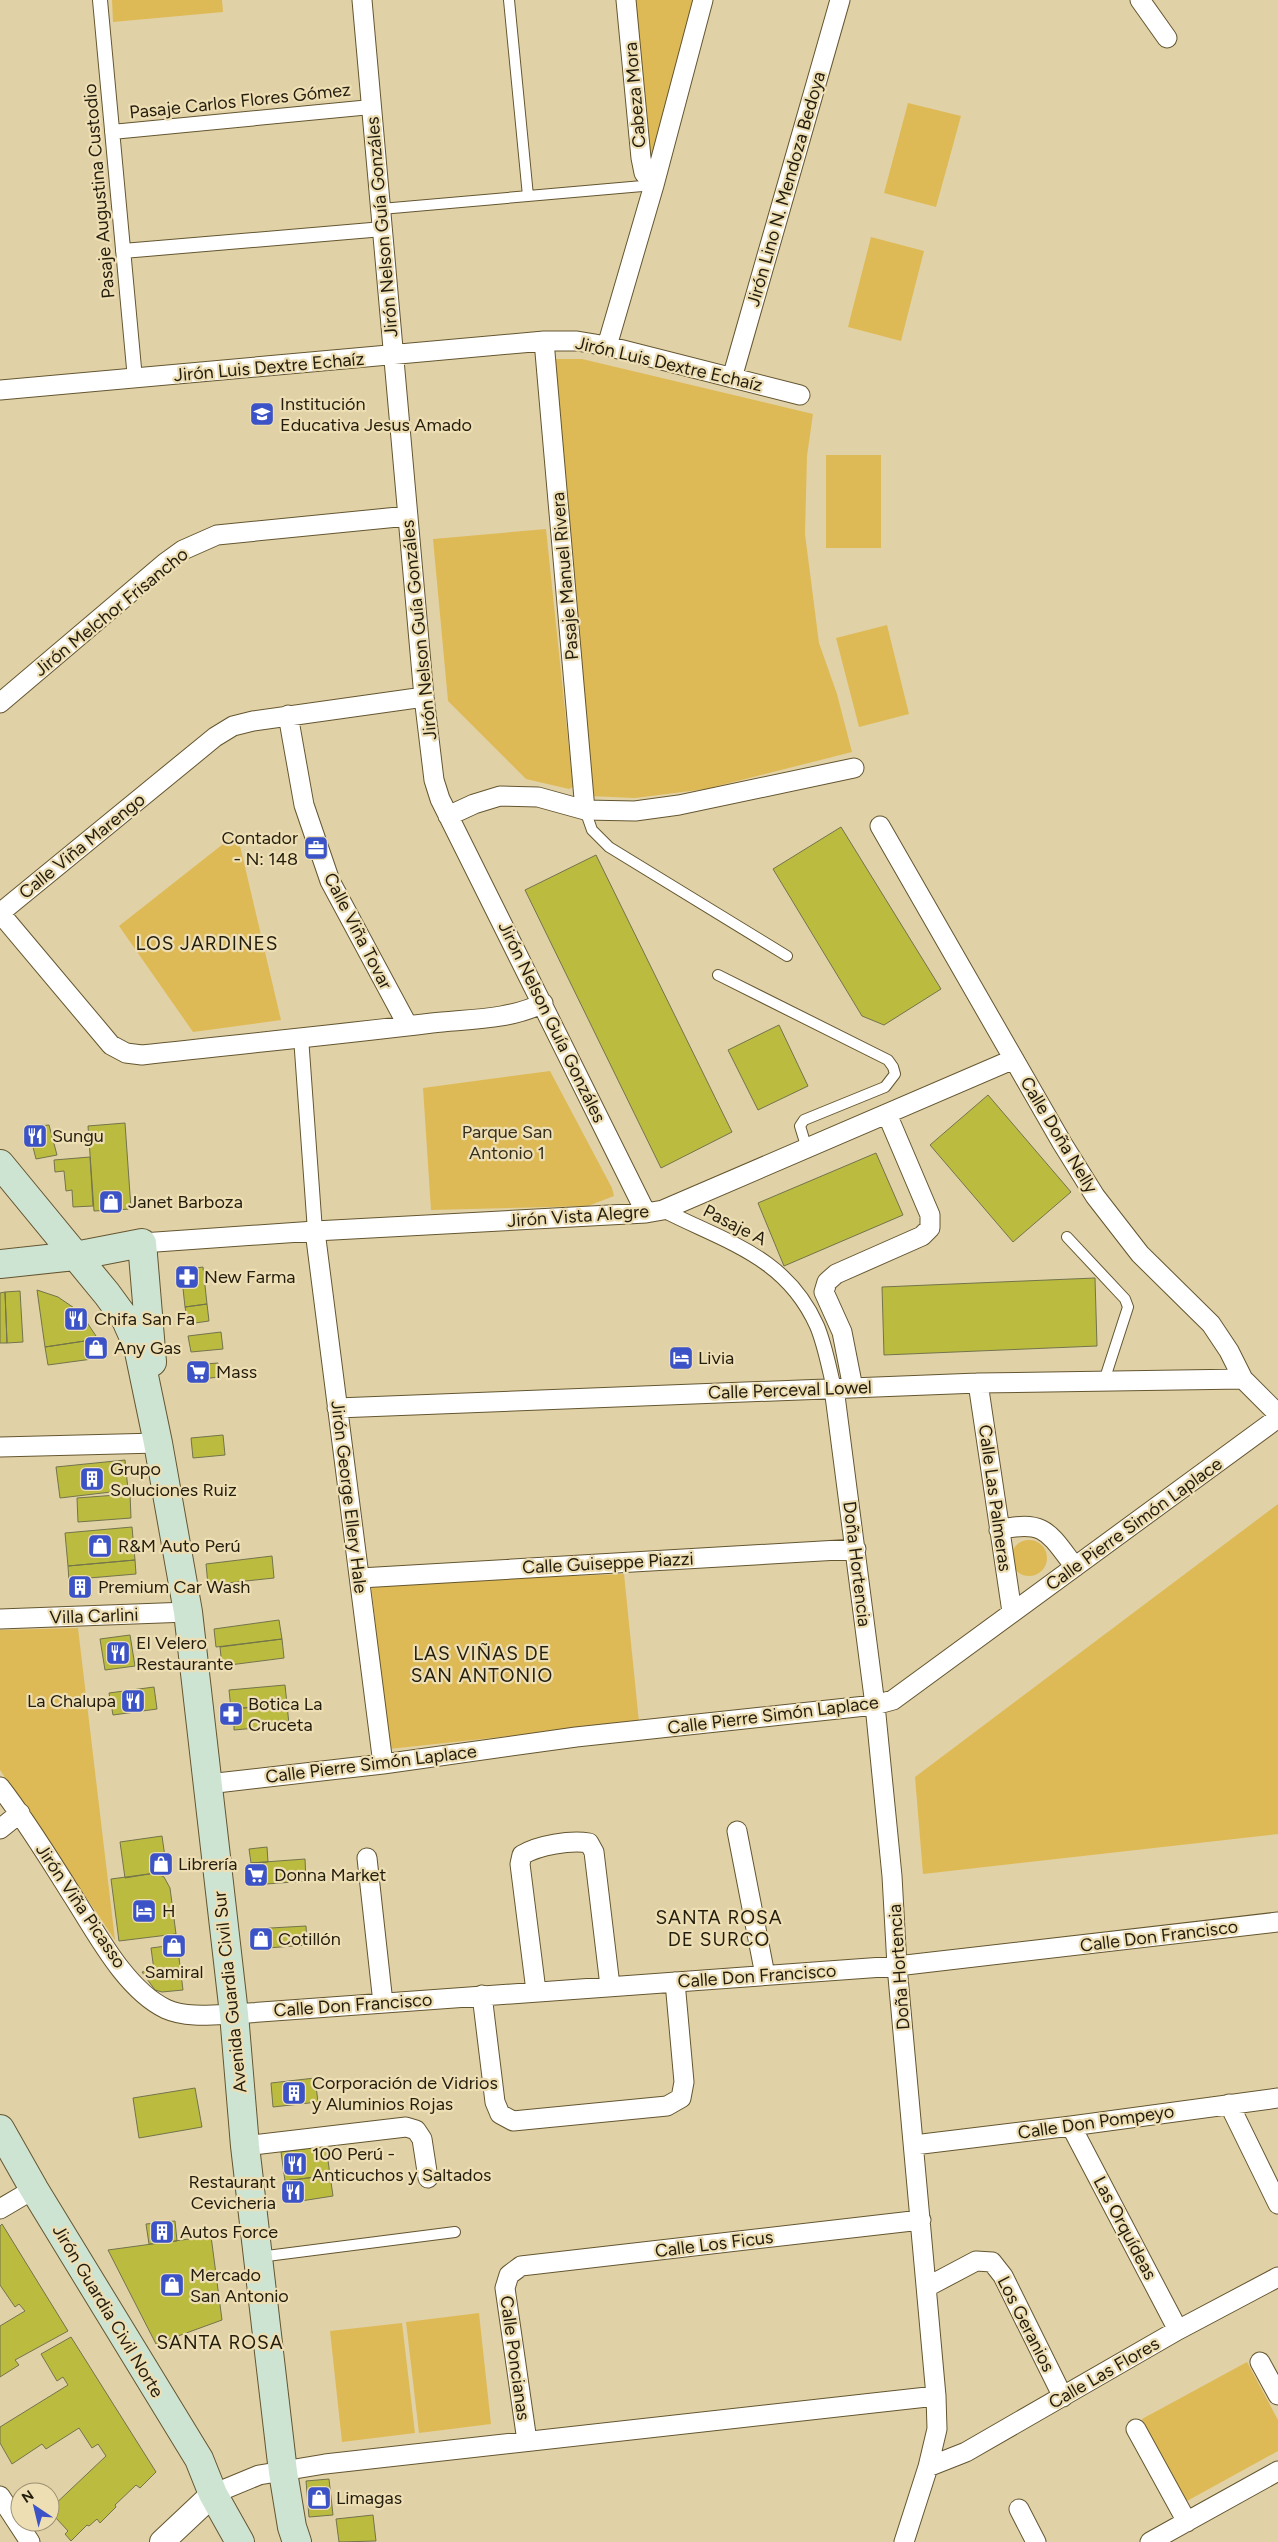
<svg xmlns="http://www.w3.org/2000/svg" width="1278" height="2542" font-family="Figtree,sans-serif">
<rect width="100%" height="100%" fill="#e1d1a7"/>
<path fill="#deba56" d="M112,0H222L223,12L113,22Z
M629,0H695L653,172H645Z
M908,103L961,116L936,207L884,193Z
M871,237L924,251L901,341L848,327Z
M552,359H582L813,414L807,456L805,534L819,643L837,694L852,752L706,789L635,798L588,796Z
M826,455H881V548H826Z
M546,529L573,787L569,789L526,779L448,701L433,539Z
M887,625L909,714L859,727L836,638Z
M237,833L281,1020L193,1032L119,926Z
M550,1071L612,1188L614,1196L588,1206L431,1210L423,1088Z
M1278,1504V1834L923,1874L915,1777Z
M1011 1558a18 18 0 1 1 36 0a18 18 0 1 1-36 0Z
M624,1574L639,1722L389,1749L371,1583Z
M78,1628L115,1940L0,1770V1630Z
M479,2313L491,2424L419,2433L406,2322Z
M402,2323L415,2433L342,2442L330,2331Z
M1247,2362L1278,2420V2451L1187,2501L1142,2419Z"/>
<path fill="#bbbb3f" stroke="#73744c" d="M841,827L941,989L884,1025L862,1016L773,869Z
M596,855L732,1132L661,1168L525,890Z
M779,1025L808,1086L758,1110L728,1050Z
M988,1095L1071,1192L1013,1242L930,1145Z
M125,1123L131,1209L94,1211L88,1126Z
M49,1125L57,1155L36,1159L28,1127Z
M876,1153L903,1215L784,1266L758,1203Z
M90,1157L93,1206L73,1207L72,1190L66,1191L64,1171L55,1172L54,1160Z
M203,1267L207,1304L185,1307L181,1270Z
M1095,1278L1097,1346L884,1355L882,1287Z
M37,1290L58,1297L80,1312L98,1339L45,1347Z
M20,1291L23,1342L7,1343L5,1292Z
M5,1292L7,1343H0V1293Z
M207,1304L209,1321L188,1324L185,1307Z
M221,1332L223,1349L191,1352L188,1336Z
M98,1339L107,1357L48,1365L45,1347Z
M218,1363L219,1377L193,1380L191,1365Z
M223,1435L225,1455L193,1458L191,1438Z
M125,1460L128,1490L60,1498L56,1467Z
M130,1494L131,1518L78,1522L77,1498Z
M132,1527L135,1560L68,1566L65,1533Z
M272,1556L274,1578L208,1585L206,1564Z
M135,1560L136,1574L89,1578L91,1596L70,1597L68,1566Z
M279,1620L282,1639L216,1647L214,1629Z
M130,1635L135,1666L105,1670L100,1639Z
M282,1639L284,1658L222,1666L220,1647Z
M285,1685L287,1704L231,1709L229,1690Z
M154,1687L157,1709L113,1715L109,1693Z
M287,1704L289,1725L234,1730V1719L225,1720L224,1710Z
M162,1836L167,1871L125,1878L120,1842Z
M267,1847L268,1862L251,1863L249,1849Z
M305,1859L306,1881L253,1885L251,1863Z
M156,1873L164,1877L170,1888L176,1934L119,1941L111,1879Z
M306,1926L307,1945L254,1949L253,1929Z
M176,1934L183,1990L162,1992L155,1990L142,1972L154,1970L151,1948L166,1946L165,1936Z
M315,2078L318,2102L273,2107L271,2083Z
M195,2088L202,2127L139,2138L133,2098Z
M326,2146L330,2175L285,2181L281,2152Z
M330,2175L333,2196L288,2203L285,2181Z
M175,2221L177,2241L149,2244L146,2224Z
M2,2224L68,2331L15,2360L19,2365L0,2377V2326L25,2311L19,2304L15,2307L0,2285V2226Z
M211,2236L222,2320L156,2344L108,2250Z
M71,2337L156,2472L140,2488L136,2485L115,2505L116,2507L100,2523L97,2519L89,2526L87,2525L71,2541L65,2534L68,2531L56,2518L52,2521L50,2519V2509L106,2456L98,2444L92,2448L79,2428L46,2449L42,2444L12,2464L0,2443V2427L68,2385L63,2377L57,2381L41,2354Z
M329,2479L333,2515L309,2517L306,2481Z
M373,2515L376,2541L339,2542L336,2519Z"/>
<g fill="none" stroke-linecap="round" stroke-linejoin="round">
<defs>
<path id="service" d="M509,0L528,196
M381,209L654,185
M585,810L592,830L609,847L787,956
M718,975L888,1060L893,1067L895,1074L885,1087L804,1120L800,1126L807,1149
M1067,1237L1125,1299L1128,1307L1104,1381
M259,2257L455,2232"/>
<path id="pedestrian" d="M100,0L135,379
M112,132L371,107
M123,251L383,229
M301,1037L315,1231
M663,1210C725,1242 786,1256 817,1326C825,1345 829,1368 834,1388"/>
<path id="minor" d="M362,0L424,697L434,780L440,799L646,1213
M626,0L641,158L644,173L654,185
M1140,0L1167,38
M544,341L585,810
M607,346L654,185L703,0
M732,378L840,0
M0,390L544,341H577L607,346L800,395
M424,697L253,721L233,726L215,737L0,913L111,1045L126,1053L142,1055C239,1044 335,1035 432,1023C468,1019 510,1020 543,1003
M0,703L165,563L183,550L217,535L408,516
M288,715L304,805L330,881L408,1026
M448,816L474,804L500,796L538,797L585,810L635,811L679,805L854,768
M880,826L1062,1143L1095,1196L1140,1254L1211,1324L1229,1351L1243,1379L1278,1414
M315,1231L383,1764
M142,1243L315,1231L646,1213L663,1210L1014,1059
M978,1383L1012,1612
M834,1388L875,1705L892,1876L897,1966L936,2396L937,2429L928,2467L904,2542
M853,1388L842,1332L824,1292L827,1282L836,1274L922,1236L930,1228V1215L887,1114
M337,1408L978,1383L1243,1379
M0,1447L158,1443
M999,1530C1045,1519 1049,1533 1075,1567
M360,1578L856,1549
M0,1619L188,1612
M208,1784L383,1764L576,1737L875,1705L893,1700L1278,1418
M0,1787C27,1822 50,1860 74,1898C97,1934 126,1990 166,2009C186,2018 212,2015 234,2014L897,1966L1278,1922
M0,1829L20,1813
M737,1831L765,1975
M367,1858L383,2003
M536,1991L520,1864L522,1855C539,1845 570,1840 589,1843L594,1852L610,1986
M482,1995L495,2102L500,2114L513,2121L667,2106L681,2098L684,2082L675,1982
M1229,2104L1278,2204
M1071,2126L1178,2330
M914,2145L1071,2126L1278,2098
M245,2146L406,2127L416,2130L422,2139L428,2178
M0,2209L34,2189
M927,2287L976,2261L992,2262L1003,2276L1063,2397
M1260,2362L1278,2395
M1136,2429L1187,2522
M527,2441L505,2288L509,2275L521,2266L921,2220
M928,2467L966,2452L1178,2330L1278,2277
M213,2494L259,2475L325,2464L936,2396
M0,2496L30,2542
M1019,2509L1036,2542
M1150,2542L1278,2471"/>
<path id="tertiary" d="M162,2542L213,2494"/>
<path id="secondary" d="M0,1164L107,1294L126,1320L138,1347L158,1443L188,1612L234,2014L245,2146L283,2472L292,2527L297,2542
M0,1264L75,1256L142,1243L152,1362
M0,2129L34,2189L199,2459L213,2494L240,2542"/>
</defs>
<use href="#service" stroke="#645630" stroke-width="12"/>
<use href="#pedestrian" stroke="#645630" stroke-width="16"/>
<use href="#minor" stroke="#645630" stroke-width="21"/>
<use href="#tertiary" stroke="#645630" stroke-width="26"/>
<use href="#secondary" stroke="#645630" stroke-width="30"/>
<use href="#service" stroke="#fff" stroke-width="10"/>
<use href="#pedestrian" stroke="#fff" stroke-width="14"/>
<use href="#minor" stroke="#fff" stroke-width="19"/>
<use href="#tertiary" stroke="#fff" stroke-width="24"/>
<use href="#secondary" stroke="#cee4d3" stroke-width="28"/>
</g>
<defs>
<symbol id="school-square" viewBox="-11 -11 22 22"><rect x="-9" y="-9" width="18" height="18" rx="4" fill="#3b53c6" stroke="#eedeb4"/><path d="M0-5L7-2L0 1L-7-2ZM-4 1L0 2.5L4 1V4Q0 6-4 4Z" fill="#fff"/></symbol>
<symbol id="office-square" viewBox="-11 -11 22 22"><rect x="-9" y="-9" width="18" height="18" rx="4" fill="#3b53c6" stroke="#eedeb4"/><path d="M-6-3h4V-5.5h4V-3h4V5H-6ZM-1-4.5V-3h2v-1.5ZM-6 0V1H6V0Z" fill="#fff"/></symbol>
<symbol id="restaurant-square" viewBox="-11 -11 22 22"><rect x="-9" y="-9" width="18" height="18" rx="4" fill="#3b53c6" stroke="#eedeb4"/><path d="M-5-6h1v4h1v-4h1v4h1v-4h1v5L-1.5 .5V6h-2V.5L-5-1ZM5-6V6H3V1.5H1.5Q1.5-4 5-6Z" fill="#fff"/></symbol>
<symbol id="shop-square" viewBox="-11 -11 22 22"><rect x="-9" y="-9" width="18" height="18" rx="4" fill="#3b53c6" stroke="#eedeb4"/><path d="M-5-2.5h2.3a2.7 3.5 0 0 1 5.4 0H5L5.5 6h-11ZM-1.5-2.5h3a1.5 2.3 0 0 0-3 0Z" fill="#fff"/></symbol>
<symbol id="pharmacy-square" viewBox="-11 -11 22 22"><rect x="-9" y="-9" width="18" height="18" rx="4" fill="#3b53c6" stroke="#eedeb4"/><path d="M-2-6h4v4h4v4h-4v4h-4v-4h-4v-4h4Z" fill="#fff"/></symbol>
<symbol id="hotel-square" viewBox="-11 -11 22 22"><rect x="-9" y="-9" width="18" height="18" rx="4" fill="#3b53c6" stroke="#eedeb4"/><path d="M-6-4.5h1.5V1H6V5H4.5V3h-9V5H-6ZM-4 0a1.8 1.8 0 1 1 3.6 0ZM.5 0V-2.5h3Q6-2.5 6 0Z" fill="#fff"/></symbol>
<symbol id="supermarket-square" viewBox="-11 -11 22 22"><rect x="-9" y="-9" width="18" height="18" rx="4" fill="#3b53c6" stroke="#eedeb4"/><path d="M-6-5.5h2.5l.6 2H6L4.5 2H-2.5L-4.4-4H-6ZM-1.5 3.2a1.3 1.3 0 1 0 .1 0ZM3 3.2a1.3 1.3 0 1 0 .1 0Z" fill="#fff"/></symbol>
<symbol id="building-square" viewBox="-11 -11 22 22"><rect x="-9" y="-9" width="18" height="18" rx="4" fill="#3b53c6" stroke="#eedeb4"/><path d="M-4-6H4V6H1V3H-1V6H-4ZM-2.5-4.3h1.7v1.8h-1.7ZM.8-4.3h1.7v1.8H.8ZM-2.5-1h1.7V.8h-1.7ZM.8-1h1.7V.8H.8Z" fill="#fff"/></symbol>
</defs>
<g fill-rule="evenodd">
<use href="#school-square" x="248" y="400" width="28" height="28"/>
<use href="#office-square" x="302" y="834" width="28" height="28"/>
<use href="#restaurant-square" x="21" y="1122" width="28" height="28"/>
<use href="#shop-square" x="97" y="1188" width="28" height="28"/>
<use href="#pharmacy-square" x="173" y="1263" width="28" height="28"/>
<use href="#restaurant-square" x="62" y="1305" width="28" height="28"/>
<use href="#shop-square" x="82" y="1334" width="28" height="28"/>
<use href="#hotel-square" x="667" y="1344" width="28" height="28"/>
<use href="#supermarket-square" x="184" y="1358" width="28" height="28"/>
<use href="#building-square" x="78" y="1465" width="28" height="28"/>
<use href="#shop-square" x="86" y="1532" width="28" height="28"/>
<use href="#building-square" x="66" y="1573" width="28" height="28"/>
<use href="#restaurant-square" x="104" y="1639" width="28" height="28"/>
<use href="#restaurant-square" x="119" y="1687" width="28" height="28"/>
<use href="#pharmacy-square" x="217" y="1700" width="28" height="28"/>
<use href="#shop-square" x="147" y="1850" width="28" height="28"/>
<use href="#supermarket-square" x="242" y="1861" width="28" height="28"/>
<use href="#hotel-square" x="130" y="1897" width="28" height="28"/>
<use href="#shop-square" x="247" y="1925" width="28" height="28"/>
<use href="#shop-square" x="160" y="1932" width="28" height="28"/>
<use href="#building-square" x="280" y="2079" width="28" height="28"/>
<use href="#restaurant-square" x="281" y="2150" width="28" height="28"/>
<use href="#restaurant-square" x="279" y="2178" width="28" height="28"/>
<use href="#building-square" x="148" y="2218" width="28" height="28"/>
<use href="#shop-square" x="158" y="2271" width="28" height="28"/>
<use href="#shop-square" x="305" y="2484" width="28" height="28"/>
</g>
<g text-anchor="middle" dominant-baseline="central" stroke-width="4.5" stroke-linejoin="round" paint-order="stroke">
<g font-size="18" fill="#231d0d" stroke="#eedeb4">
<text transform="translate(635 95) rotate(-95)">Cabeza Mora</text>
<text transform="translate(240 101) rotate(-6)">Pasaje Carlos Flores Gómez</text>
<text transform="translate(786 189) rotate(-74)">Jirón Lino N. Mendoza Bedoya</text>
<text transform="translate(99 191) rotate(-95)">Pasaje Augustina Custodio</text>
<text transform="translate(382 227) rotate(-95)">Jirón Nelson Guía Gonzáles</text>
<text transform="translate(669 364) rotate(13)">Jirón Luis Dextre Echaíz</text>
<text transform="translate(269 367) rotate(-5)">Jirón Luis Dextre Echaíz</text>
<text transform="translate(565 576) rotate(-95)">Pasaje Manuel Rivera</text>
<text transform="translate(111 612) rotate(-39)">Jirón Melchor Frisancho</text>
<text transform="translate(419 630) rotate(-96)">Jirón Nelson Guía Gonzáles</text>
<text transform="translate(82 846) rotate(-39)">Calle Viña Marengo</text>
<text transform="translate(358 931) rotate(63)">Calle Viña Tovar</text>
<text transform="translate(552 1022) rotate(64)">Jirón Nelson Guía Gonzáles</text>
<text transform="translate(1059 1135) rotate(59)">Calle Doña Nelly</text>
<text transform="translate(578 1216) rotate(-4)">Jirón Vista Alegre</text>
<text transform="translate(735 1225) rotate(27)">Pasaje A</text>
<text transform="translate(790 1390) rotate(-2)">Calle Perceval Lowel</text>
<text transform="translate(349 1497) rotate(83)">Jirón George Ellery Hale</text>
<text transform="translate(995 1498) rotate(82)">Calle Las Palmeras</text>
<text transform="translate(1134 1524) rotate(-36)">Calle Pierre Simón Laplace</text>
<text transform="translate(608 1563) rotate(-3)">Calle Guiseppe Piazzi</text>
<text transform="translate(857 1564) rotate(83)">Doña Hortencia</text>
<text transform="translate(94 1616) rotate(-2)">Villa Carlini</text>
<text transform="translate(773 1715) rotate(-7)">Calle Pierre Simón Laplace</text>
<text transform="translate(371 1764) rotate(-7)">Calle Pierre Simón Laplace</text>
<text transform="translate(81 1906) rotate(56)">Jirón Viña Picasso</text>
<text transform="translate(1159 1936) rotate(-7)">Calle Don Francisco</text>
<text transform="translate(899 1967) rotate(-94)">Doña Hortencia</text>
<text transform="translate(757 1976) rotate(-4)">Calle Don Francisco</text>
<text transform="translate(230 1992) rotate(-96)">Avenida Guardia Civil Sur</text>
<text transform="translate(353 2005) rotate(-4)">Calle Don Francisco</text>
<text transform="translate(1096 2122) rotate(-8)">Calle Don Pompeyo</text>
<text transform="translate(1125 2228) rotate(62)">Las Orquídeas</text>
<text transform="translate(714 2244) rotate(-7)">Calle Los Ficus</text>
<text transform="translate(108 2311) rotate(59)">Jirón Guardia Civil Norte</text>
<text transform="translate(1026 2324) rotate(63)">Los Geranios</text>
<text transform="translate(515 2358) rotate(82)">Calle Poncianas</text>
<text transform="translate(1104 2373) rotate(-30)">Calle Las Flores</text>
</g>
<g font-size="18" fill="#231d0d" stroke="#eedeb4" text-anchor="start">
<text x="280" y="404">Institución<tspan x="280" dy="21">Educativa Jesus Amado</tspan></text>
<text x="298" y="838" text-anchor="end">Contador<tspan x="298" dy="21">- N: 148</tspan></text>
<text x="52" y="1136">Sungu</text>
<text x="128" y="1202">Janet Barboza</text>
<text x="204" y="1277">New Farma</text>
<text x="94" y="1319">Chifa San Fa</text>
<text x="114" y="1348">Any Gas</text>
<text x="698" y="1358">Livia</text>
<text x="216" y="1372">Mass</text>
<text x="110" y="1469">Grupo<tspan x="110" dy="21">Soluciones Ruiz</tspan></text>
<text x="118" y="1546">R&amp;M Auto Perú</text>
<text x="98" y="1587">Premium Car Wash</text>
<text x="136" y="1643">El Velero<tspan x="136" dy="21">Restaurante</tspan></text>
<text x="116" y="1701" text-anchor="end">La Chalupa</text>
<text x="248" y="1704">Botica La<tspan x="248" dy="21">Cruceta</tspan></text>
<text x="178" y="1864">Librería</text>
<text x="274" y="1875">Donna Market</text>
<text x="162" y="1911">H</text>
<text x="278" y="1939">Cotillón</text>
<text x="174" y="1972" text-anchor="middle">Samiral</text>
<text x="312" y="2083">Corporación de Vidrios<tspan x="312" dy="21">y Aluminios Rojas</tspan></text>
<text x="312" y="2154">100 Perú -<tspan x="312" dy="21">Anticuchos y Saltados</tspan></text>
<text x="276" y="2182" text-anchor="end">Restaurant<tspan x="276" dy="21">Cevicheria</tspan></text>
<text x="180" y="2232">Autos Force</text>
<text x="190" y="2275">Mercado<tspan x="190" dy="21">San Antonio</tspan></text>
<text x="336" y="2498">Limagas</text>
</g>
<g font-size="18" fill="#362f1b" stroke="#eedeb4">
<text x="507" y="1132">Parque San<tspan x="507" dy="21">Antonio 1</tspan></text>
</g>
<g font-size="19" letter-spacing="1" fill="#231d0d" stroke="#eedeb4">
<text x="207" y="943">LOS JARDINES</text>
<text x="482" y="1653">LAS VIÑAS DE<tspan x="482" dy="22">SAN ANTONIO</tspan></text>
<text x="719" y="1917">SANTA ROSA<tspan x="719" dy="22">DE SURCO</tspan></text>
<text x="220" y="2342">SANTA ROSA</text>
</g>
</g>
<g transform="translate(35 2507) rotate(325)"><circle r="24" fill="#eedeb4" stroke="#9d9171"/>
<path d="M0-4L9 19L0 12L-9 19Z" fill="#3b53c6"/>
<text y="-8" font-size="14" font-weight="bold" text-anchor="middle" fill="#231d0d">N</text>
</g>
</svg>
